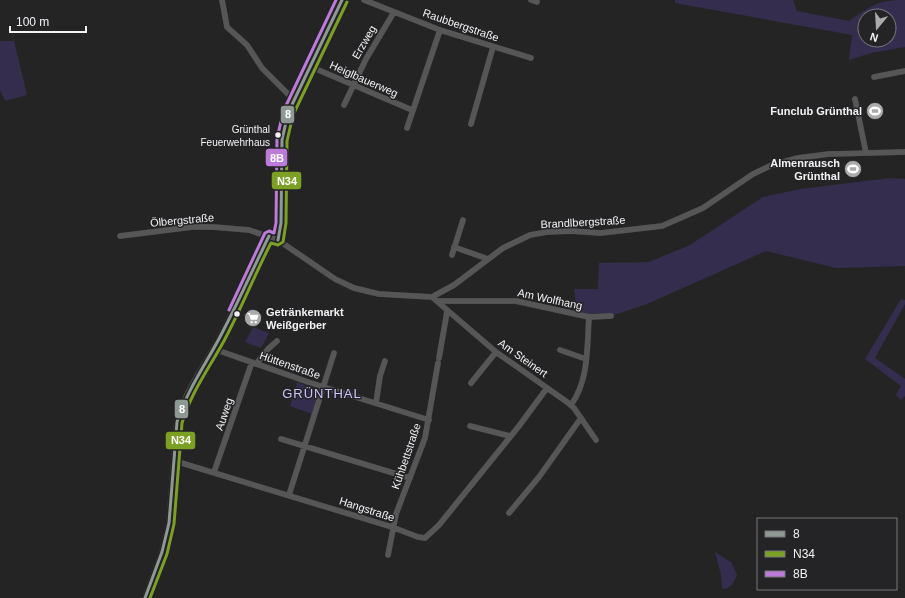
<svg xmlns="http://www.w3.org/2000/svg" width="905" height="598" font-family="Arial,sans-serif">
<rect width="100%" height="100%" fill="#242425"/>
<path fill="#342d4e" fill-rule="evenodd" d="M675,0H793L797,11L849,21C871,6 877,0 905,0V47L871,53L849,60L852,35L675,3ZM865,16H889V40H865Z
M0,41H14L27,95L5,101L0,90Z
M890,178L905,179V266L836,268L766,251L647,304L611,316L577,313L574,289H598L599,263L649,262L690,245L763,197L800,189Z
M901,299L905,300V304L875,358L905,379V396L901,400L896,395L901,386L865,359Z
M253,327L269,333L261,348L245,342Z
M297,382L317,390L318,393L312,414L290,406Z
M715,552L731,562L737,575L732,585L726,589L722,588L721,575Z"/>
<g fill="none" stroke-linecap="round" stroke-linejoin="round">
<defs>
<path id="minor" d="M222,0L227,27L247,45L262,68L293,99
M364,0L440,30L531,58
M531,0L537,2
M309,66L412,110
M874,77L905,71
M855,99L866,153
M344,105L366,59L394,12
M471,124L493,47
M407,128L440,30
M120,236L192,227H213L249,230L278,240L335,279L354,288L379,294L432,297L454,285L503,248L530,235L547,232L570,231L601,233L662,226L703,208L753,174L772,165L798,158L829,154L905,152
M278,240L281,223L282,140L288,113L342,0
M454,247L488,259
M452,255L463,220
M432,297L496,352L567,402L574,408L596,440
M437,301H516L589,317L611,316
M214,349L311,383L429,420
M560,350L586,359
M439,358L447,312
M256,364L268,349L277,341
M471,383L496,352
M376,403L380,376L385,361
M571,405C589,380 587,347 589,317
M470,426L510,436
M281,439L410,478
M175,461L392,527L418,537L425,538L439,525L519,426L547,388
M214,472L252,362
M289,495L334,353
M509,513L539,477L581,418
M388,555L396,514L425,438L438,363
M145,598L162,552L169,523L177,422C185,390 206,364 221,335C238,303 252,269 269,236"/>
</defs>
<use href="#minor" stroke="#3f3f3f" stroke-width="6"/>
<use href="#minor" stroke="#565657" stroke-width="5.5"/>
<defs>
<path id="bus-1" d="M278,240L281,223L282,140L288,113L342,0
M145,598L162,552L169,523L177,422C187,390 206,364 221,335C238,303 253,269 269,236"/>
<path id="bus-2" d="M150,598L167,554L174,524L182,423C191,392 210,367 225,339C242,307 255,274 271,243L278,245L283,242L286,223L287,141L293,115L347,2"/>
<path id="bus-3" d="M229,310L265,233L269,231L274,233L276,223L277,139L283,112L336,0"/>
</defs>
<use href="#bus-1" stroke="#242326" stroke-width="6"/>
<use href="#bus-2" stroke="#242326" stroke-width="6"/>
<use href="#bus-3" stroke="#242326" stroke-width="6"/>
<use href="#bus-1" stroke="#8e9993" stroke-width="3"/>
<use href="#bus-2" stroke="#7ca023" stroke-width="3"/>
<use href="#bus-3" stroke="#bd7bd9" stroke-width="3"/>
</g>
<defs>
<symbol id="stadium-disc" viewBox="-11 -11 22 22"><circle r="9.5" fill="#aaaaab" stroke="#242326"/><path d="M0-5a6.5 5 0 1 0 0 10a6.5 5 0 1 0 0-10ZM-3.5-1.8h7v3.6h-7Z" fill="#fff"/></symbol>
<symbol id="supermarket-disc" viewBox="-11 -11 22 22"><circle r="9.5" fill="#aaaaab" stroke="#242326"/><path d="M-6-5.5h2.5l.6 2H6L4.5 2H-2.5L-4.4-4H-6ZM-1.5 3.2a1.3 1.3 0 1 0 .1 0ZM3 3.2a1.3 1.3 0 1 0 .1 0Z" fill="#fff"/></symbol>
</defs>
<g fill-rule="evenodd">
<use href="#stadium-disc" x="865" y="101" width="20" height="20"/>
<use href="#stadium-disc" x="843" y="159" width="20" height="20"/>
<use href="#supermarket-disc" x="243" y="308" width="20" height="20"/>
</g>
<g fill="#f2f2f3" stroke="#242326" stroke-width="1.5">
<circle cx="278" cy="135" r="3.5"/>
<circle cx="237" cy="314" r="3.5"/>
</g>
<g text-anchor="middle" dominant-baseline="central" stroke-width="3" stroke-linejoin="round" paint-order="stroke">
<g font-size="10" fill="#f2f2f3" stroke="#242326" text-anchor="end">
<text x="270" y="129">Grünthal<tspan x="270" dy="13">Feuerwehrhaus</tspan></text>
</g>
<g font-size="11" fill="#f2f2f3" stroke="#242326">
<text transform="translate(461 25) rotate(19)">Raubbergstraße</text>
<text transform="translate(364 42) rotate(-60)">Erzweg</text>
<text transform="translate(364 79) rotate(24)">Heiglbauerweg</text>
<text transform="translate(182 220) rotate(-5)">Ölbergstraße</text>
<text transform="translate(583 222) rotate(-3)">Brandlbergstraße</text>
<text transform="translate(550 299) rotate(12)">Am Wolfhang</text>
<text transform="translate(523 358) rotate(35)">Am Steinert</text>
<text transform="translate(290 365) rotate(19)">Hüttenstraße</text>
<text transform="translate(224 414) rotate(-71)">Auweg</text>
<text transform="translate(406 456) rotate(-71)">Kühbettstraße</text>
<text transform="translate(367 509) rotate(18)">Hangstraße</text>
</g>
<g font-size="11" font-weight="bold" fill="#f2f2f3" stroke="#242326" text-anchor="end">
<text x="862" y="111">Funclub Grünthal</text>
<text x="840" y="163">Almenrausch<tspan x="840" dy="13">Grünthal</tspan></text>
<text x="266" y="312" text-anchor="start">Getränkemarkt<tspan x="266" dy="13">Weißgerber</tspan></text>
</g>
<g font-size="13" letter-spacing="1" fill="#ccc1fa" stroke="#242326">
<text x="322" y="393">GRÜNTHAL</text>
</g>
</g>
<g stroke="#242326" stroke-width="1.5">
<rect x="280" y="105" width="15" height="19" rx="4" fill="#8e9993"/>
<rect x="265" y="148" width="23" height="19" rx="4" fill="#bd7bd9"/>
<rect x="271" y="171" width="31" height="19" rx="4" fill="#7ca023"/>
<rect x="174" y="399" width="15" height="20" rx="4" fill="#8e9993"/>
<rect x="165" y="431" width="31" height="19" rx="4" fill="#7ca023"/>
</g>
<g font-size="11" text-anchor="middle" font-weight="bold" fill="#fff">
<text x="288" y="118">8</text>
<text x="277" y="162">8B</text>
<text x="287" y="185">N34</text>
<text x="182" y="413">8</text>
<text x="181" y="444">N34</text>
</g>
<rect x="757" y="518" width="140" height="72" fill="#242326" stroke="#767678"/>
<rect x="765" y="531" width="20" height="6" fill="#8e9993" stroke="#767678"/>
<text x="793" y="538" font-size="12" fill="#f2f2f3">8</text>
<rect x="765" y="551" width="20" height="6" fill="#7ca023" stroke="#767678"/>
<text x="793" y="558" font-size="12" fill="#f2f2f3">N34</text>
<rect x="765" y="571" width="20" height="6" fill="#bd7bd9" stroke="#767678"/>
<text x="793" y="578" font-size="12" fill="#f2f2f3">8B</text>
<g transform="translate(877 28) rotate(198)"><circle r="19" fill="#242326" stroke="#767678"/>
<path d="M0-3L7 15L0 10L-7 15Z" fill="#aaaaab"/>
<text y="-6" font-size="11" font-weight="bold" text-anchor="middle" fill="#f2f2f3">N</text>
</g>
<path d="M10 26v6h76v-6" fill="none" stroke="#f2f2f3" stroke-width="2"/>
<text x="16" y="26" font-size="12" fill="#f2f2f3" stroke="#242326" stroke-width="3" paint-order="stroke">100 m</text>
</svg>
